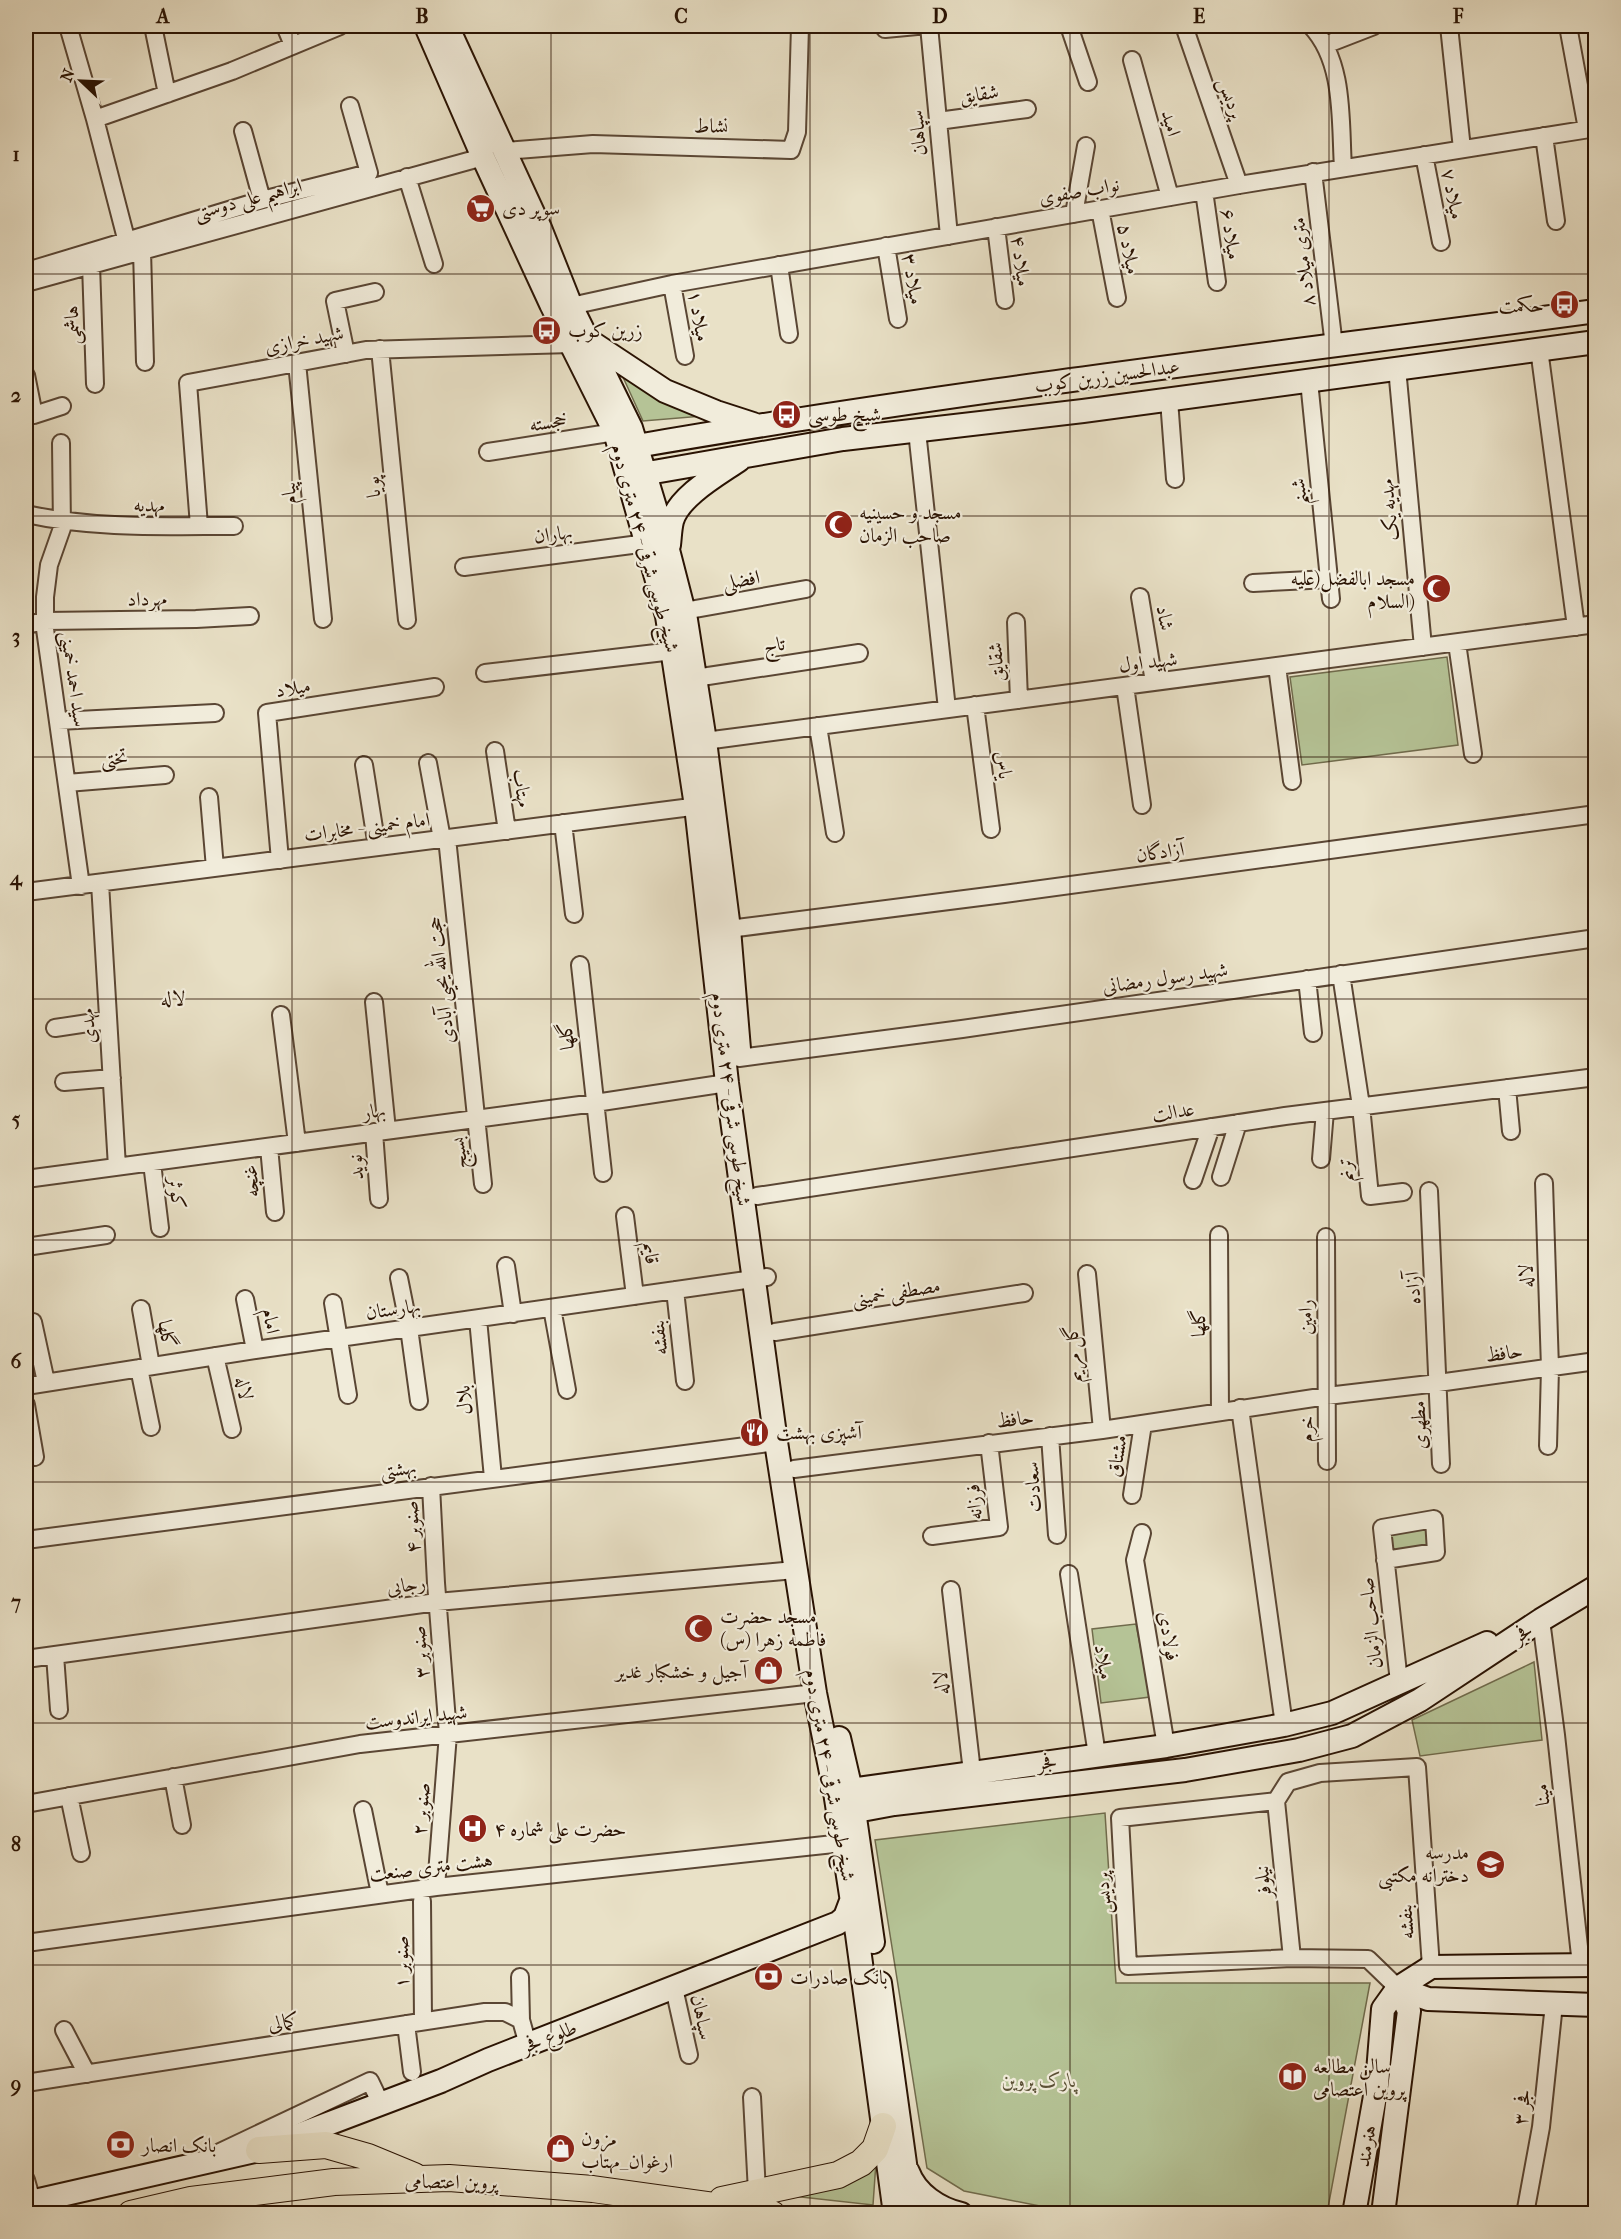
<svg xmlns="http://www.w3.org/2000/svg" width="1621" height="2239" font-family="'IM FELL French Canon',Amiri,serif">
<rect width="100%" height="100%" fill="#e9e1c7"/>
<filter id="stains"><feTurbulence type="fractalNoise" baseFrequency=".00333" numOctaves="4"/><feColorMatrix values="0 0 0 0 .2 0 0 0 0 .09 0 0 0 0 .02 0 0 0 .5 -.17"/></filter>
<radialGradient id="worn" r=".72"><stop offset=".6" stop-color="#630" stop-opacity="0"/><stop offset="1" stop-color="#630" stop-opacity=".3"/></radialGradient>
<path fill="#b5c396" stroke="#706b4c" stroke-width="1.5" d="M622,375L703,416L643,421Z
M1447,657L1458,745L1302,765L1290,677Z
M1428,1524L1429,1548L1389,1555V1531Z
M1136,1624L1150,1697L1101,1703L1092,1629Z
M1534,1662L1542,1740L1420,1756L1412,1720Z
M1105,1813L1116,1983H1370L1327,2213H1075L964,2191L927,2168L875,1840Z
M876,2162L873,2205L774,2194Z"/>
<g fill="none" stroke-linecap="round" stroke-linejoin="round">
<defs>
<path id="street" d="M68,26L95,119L129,250
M153,26L167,94
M285,26L293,45
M929,26L949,236
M1069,26L1088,82
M1184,26L1239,185
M1311,26C1345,62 1340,121 1343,168
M1449,26L1462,149
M1568,26L1587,129
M885,29L917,26
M1325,45L1374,26
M1132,60L1170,197
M95,119L232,71L340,26
M938,121L1027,109
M243,131L262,200
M1544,136L1556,221
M505,151L593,144L791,150L797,132L800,26
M1424,155L1441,242
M1313,172L1334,346
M407,177L434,264
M1204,191L1217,282
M1100,209L1117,298
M1074,214L1086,146
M996,227L1005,300
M886,246L898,319
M142,250L145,362
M91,264L95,384
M779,265L789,334
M27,271L262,200L369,173L350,106
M26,283L483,157
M672,284L685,356
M571,306L672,284L1239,185L1596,128
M380,349L407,620
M1539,349L1576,627
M346,354L335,301L375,292
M297,363L323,619
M1397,368L1423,647
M26,375L34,415L62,406
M1309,381L1331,599
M1169,400L1175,479
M917,431L947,709
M61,443L62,528L49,565L45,597V629L81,886
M488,452L615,432
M26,514C94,529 164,526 234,526
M199,526L188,383L366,350L572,344
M464,567L647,543
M1253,583L1329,579
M1140,597L1154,682
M684,611L806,589
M1016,622L1019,700
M26,625L45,621L196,619L250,616
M1457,643L1473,754
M1277,666L1292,781
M485,673L673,651
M695,678L859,653
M1125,686L1142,805
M975,705L991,829
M58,721L215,713
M818,726L835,833
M705,741L1596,624
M495,751L507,831
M428,763L442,839
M364,765L377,847
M67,783L165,775
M209,797L215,868
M563,823L574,914
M447,838L483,1184
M280,860L267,713L435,687
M100,883L117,1167
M26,892L707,805
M729,929L1004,894L1596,814
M580,965L603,1173
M1341,974L1361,1106L1370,1196L1403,1192
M1307,979L1313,1033
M374,1002L387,1130
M281,1015L297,1143
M55,1028L108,1020
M739,1058L962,1029L1596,938
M64,1082L112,1078
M1507,1088L1511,1131
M374,1132L379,1199
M269,1147L275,1212
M1321,1159L1325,1111
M152,1163L160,1228
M1221,1177L1238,1123
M26,1179L595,1103L727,1083
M1193,1180L1211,1127
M1544,1183L1550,1368L1548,1446
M1429,1191L1441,1464
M757,1196L1285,1116L1596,1077
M625,1216L635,1296
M1219,1235L1220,1412
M1326,1237L1327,1461
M26,1247L106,1235
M506,1266L513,1314
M1087,1274L1102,1430
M399,1278L409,1328L419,1401
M675,1290L685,1381
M245,1299L255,1350
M333,1303L348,1395
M552,1308L567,1390
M141,1309L151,1366
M478,1319L493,1478
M33,1322L46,1382
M775,1332L1024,1293
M215,1356L232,1429
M139,1368L151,1427
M26,1386L255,1350L767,1277
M26,1405L35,1457
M1240,1408L1284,1725
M1050,1436L1057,1535
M794,1469L1102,1430L1327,1396L1438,1383L1596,1361
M431,1486L436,1583L448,1734L436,1887
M1132,1495L1143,1424
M1142,1533L1135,1560L1166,1746
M932,1536L999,1527L989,1443
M26,1540L776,1442
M1385,1560L1436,1552L1434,1519L1382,1528L1399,1682
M1069,1574L1097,1755
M951,1590L972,1772
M1541,1620L1556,1735L1581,1965
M55,1655L59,1710
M26,1659L437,1602L795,1570
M173,1777L182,1825
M69,1796L81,1853
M1276,1801L1292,1958
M26,1804L360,1744L815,1693
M363,1810L380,1894
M422,1901L423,2021
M26,1943L436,1887L843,1843
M520,1977L521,2020
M674,1988L689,2055
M1398,1988L1368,1959L1292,1958L1128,1966L1120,1818L1276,1801L1288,1782L1320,1773L1417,1767L1431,1967
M406,2024L412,2072
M64,2030L87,2074
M26,2083L485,2012H505L521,2020L528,2045
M752,2097L757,2192
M220,2152L370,2081L381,2104
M26,2180L32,2201
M1525,2214L1541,2127L1554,2004"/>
<path id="secondary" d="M426,26L483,157L551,304L615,432L667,616L696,806L727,1083L776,1442L815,1693L835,1792L857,1934L895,2214
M447,26L540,228L571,306L631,428L668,550L686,620L705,741L729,929L739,1049
M591,342L665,391L716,412L753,424
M624,451L637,446C955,391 1276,354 1596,311
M631,476L843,439L1083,411L1596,342
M669,545C670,537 670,529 672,521C679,496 719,474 739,460
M839,1738L851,1790L873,1942
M836,1792L1166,1746L1284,1725L1332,1713L1487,1643
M840,1814L894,1804L1185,1770L1299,1750L1352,1736L1420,1700L1541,1620L1596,1587
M880,1983L912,2214
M1398,1988L1428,1999L1596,2005
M908,2172C916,2194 939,2209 961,2214
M26,2203L259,2150L441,2081L488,2060L838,1923L845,1917L851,1901
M1354,2214L1377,2085L1383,2009L1398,1988L1431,1967L1596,1965
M1383,2214L1409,2011L1398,1988"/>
<path id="primary" d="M259,2150L326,2145L368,2157L414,2176
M722,2200L838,2175L861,2163L875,2149L883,2126
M131,2214L191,2200L334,2182L449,2178L593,2189L772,2214"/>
</defs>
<use href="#street" stroke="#5a4634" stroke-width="20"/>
<use href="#secondary" stroke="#2a1303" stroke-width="26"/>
<use href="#primary" stroke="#2a1303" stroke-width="28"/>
<use href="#street" stroke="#f1ecdb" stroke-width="16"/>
<use href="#secondary" stroke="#f1ecdb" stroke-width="22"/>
<use href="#primary" stroke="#e9e1c7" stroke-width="26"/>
</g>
<path fill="none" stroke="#2a1303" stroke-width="1.5" stroke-opacity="0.55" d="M292,26V2214M551,26V2214M810,26V2214M1070,26V2214M1329,26V2214M26,274H1596M26,516H1596M26,757H1596M26,999H1596M26,1240H1596M26,1482H1596M26,1723H1596M26,1965H1596"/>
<defs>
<symbol id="supermarket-disc" viewBox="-11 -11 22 22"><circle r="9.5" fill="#8f2418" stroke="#f1ecdb"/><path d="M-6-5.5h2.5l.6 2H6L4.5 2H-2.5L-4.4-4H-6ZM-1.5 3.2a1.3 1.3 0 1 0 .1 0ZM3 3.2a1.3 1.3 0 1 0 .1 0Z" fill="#fff"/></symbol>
<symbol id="bus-disc" viewBox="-11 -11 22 22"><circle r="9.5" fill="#8f2418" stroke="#f1ecdb"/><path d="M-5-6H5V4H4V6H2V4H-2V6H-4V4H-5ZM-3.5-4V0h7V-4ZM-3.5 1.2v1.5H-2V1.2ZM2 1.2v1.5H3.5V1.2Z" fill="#fff"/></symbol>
<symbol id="mosque-disc" viewBox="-11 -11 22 22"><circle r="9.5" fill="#8f2418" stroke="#f1ecdb"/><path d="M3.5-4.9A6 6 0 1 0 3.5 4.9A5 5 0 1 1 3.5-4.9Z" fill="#fff"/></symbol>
<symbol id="restaurant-disc" viewBox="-11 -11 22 22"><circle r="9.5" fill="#8f2418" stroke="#f1ecdb"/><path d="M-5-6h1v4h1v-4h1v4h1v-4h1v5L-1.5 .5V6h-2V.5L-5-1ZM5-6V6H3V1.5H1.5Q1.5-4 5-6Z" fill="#fff"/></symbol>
<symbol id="shop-disc" viewBox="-11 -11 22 22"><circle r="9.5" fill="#8f2418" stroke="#f1ecdb"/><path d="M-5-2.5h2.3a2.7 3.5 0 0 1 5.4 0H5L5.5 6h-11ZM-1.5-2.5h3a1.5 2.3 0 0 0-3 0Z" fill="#fff"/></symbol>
<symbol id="hospital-disc" viewBox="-11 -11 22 22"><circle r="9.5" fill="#8f2418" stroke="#f1ecdb"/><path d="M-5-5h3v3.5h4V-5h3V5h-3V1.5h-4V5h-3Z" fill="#fff"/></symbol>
<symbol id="school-disc" viewBox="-11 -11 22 22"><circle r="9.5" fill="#8f2418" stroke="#f1ecdb"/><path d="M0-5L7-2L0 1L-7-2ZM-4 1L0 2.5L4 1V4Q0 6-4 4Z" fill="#fff"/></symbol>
<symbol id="bank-disc" viewBox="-11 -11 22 22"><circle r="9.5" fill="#8f2418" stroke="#f1ecdb"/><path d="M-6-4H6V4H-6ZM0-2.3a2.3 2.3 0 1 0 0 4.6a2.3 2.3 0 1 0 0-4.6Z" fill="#fff"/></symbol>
<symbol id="library-disc" viewBox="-11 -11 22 22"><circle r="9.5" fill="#8f2418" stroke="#f1ecdb"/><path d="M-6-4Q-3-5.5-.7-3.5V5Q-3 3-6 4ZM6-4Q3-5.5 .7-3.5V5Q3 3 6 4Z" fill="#fff"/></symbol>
</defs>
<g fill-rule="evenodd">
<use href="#supermarket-disc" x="464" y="192" width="33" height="33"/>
<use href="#bus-disc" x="1548" y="288" width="33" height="33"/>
<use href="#bus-disc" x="530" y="314" width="33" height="33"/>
<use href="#bus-disc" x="770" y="398" width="33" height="33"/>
<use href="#mosque-disc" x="822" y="508" width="33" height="33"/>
<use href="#mosque-disc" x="1420" y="572" width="33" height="33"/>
<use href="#restaurant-disc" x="738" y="1416" width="33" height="33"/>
<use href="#mosque-disc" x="682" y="1612" width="33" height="33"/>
<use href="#shop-disc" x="752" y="1654" width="33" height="33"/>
<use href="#hospital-disc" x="456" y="1812" width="33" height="33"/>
<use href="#school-disc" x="1474" y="1848" width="33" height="33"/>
<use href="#bank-disc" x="752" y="1960" width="33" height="33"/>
<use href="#library-disc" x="1276" y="2060" width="33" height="33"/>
<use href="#bank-disc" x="104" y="2128" width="33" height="33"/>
<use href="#shop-disc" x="544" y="2132" width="33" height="33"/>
</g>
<g text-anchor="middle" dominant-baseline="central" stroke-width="4.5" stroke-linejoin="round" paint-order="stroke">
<g font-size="20" fill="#2a1303" stroke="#f1ecdb">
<text transform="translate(979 94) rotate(-8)">شقایق</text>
<text transform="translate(1231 98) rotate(71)">پردیس</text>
<text transform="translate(1171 123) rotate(75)">امید</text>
<text transform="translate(711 126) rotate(2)">نشاط</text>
<text transform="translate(918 133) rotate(-95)">سپاهان</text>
<text transform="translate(1079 191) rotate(-10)">نواب صفوی</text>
<text transform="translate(1453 194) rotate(79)">میلاد ۷</text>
<text transform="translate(248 199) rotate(-15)">ابراهیم علی دوستی</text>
<text transform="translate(1231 234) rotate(82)">میلاد ۶</text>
<text transform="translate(1129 249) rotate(79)">میلاد ۵</text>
<text transform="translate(1021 261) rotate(83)">میلاد ۴</text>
<text transform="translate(1303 262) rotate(-97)">۸ متری میلاد</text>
<text transform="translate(913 279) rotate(81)">میلاد ۳</text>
<text transform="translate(699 316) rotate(80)">میلاد ۱</text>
<text transform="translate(72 325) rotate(-92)">هاشمی</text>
<text transform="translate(304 340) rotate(-11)">شهید خرازی</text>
<text transform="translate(1107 376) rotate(-8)">عبدالحسین زرین کوب</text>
<text transform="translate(548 422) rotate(-9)">خجسته</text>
<text transform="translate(373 487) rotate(-96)">پویا</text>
<text transform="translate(1299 492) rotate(-96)">شبنم</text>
<text transform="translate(289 493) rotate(-96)">پیام</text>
<text transform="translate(149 505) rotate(1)">مهدیه</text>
<text transform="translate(1389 510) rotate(-95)">مهدیه یک</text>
<text transform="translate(553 534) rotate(-7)">بهاران</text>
<text transform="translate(645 548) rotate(75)">شیخ طوسی شرقی - ۲۴ متری دوم</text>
<text transform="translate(741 580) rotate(-10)">افضلی</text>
<text transform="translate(147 599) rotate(-1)">مهرداد</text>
<text transform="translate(1165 618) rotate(80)">شاد</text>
<text transform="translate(774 645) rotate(-9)">تاج</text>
<text transform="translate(996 662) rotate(-93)">شقایق</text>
<text transform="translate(1148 662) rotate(-7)">شهید اول</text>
<text transform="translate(74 679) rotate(82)">سید احمد خمینی</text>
<text transform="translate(293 688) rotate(-9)">میلاد</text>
<text transform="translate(114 758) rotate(-5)">تختی</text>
<text transform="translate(1004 765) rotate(83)">یاس</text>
<text transform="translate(522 788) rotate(82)">مهتاب</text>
<text transform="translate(367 827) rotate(-7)">امام خمینی - مخابرات</text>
<text transform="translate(1160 852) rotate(-8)">آزادگان</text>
<text transform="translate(1165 978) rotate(-8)">شهید رسول رمضانی</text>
<text transform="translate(441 980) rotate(-96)">حجت الله یحیی آبادی</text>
<text transform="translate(88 1026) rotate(-94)">مهدی</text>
<text transform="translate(566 1036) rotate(-96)">گلها</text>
<text transform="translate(731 1099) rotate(83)">شیخ طوسی شرقی - ۲۴ متری دوم</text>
<text transform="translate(374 1111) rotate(-8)">بهار</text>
<text transform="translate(1173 1112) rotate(-9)">عدالت</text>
<text transform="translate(459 1153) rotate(-96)">بسیج</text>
<text transform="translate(356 1167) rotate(-94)">نوید</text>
<text transform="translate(1346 1170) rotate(-96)">ترنم</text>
<text transform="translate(251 1181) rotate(-95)">غنچه</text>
<text transform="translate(177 1193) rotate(83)">کوثر</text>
<text transform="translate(651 1253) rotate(83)">قایم</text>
<text transform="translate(1526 1276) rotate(-92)">لاله</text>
<text transform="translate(1413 1288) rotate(-93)">آزاده</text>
<text transform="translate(896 1292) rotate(-9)">مصطفی خمینی</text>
<text transform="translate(393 1309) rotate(-8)">بهارستان</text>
<text transform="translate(1305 1317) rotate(-90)">رامین</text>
<text transform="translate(271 1321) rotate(80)">امام</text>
<text transform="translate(1198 1323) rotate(-90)">گلها</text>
<text transform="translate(167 1334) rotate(80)">گلها</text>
<text transform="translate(659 1338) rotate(-97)">بنفشه</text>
<text transform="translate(1504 1353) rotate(-8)">حافظ</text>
<text transform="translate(1073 1354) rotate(-95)">گل مریم</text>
<text transform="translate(244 1388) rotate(77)">لاله</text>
<text transform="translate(464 1400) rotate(-95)">بلال</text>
<text transform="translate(1015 1419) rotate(-7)">حافظ</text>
<text transform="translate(1419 1425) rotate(-92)">مطهری</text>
<text transform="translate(1306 1429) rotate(-90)">خرم</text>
<text transform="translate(1117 1456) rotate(-81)">مشتاق</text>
<text transform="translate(398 1469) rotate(-8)">بهشتی</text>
<text transform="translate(1033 1487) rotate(-94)">سعادت</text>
<text transform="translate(974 1502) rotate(-95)">فرزانه</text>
<text transform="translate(412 1527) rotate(-93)">صنوبر ۴</text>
<text transform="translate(406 1585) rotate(-8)">رجایی</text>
<text transform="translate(1371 1623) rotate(-96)">صاحب الزمان</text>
<text transform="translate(1522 1633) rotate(-33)">فجر</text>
<text transform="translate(1169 1636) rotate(81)">فولادی</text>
<text transform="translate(420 1652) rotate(-95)">صنوبر ۳</text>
<text transform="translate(1104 1662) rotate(81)">میلاد</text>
<text transform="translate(941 1683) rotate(-96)">لاله</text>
<text transform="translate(416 1717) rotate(-6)">شهید ایراندوست</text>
<text transform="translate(1047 1762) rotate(-8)">فجر</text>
<text transform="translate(830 1775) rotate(80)">شیخ طوسی شرقی - ۲۴ متری دوم</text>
<text transform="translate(1542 1795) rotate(-96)">مینا</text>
<text transform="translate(421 1809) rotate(-85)">صنوبر ۲</text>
<text transform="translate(431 1867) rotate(-7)">هشت متری صنعت</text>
<text transform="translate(1263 1882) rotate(-96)">نیلوفر</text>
<text transform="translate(1103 1893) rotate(-93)">پردیس</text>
<text transform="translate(1406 1922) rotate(-94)">بنفشه</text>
<text transform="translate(401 1962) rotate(-90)">صنوبر ۱</text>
<text transform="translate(702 2017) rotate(78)">سپاهان</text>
<text transform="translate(283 2022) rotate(-9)">کمالی</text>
<text transform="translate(549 2037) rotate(-21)">طلوع فجر</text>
<text transform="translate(1522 2107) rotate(-83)">فجر ۳</text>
<text transform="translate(1366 2146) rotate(-80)">هنرمند</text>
<text transform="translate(451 2182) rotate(1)">پروین اعتصامی</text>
</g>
<g font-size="20" fill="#2a1303" stroke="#f1ecdb" text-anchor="start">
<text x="502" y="208">سوپر دی</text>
<text x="1544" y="305" text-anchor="end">حکمت</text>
<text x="568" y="330">زرین کوب</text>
<text x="808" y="414">شیخ طوسی</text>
<text x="859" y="512">مسجد و حسینیه<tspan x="859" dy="23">صاحب الزمان</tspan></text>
<text x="1415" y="578" text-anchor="end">مسجد ابالفضل(علیه<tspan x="1415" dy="23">السلام)</tspan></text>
<text x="776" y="1432">آشپزی بهشت</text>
<text x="720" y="1616">مسجد حضرت<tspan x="720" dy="23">فاطمه زهرا (س)</tspan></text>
<text x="747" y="1671" text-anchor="end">آجیل و خشکبار غدیر</text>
<text x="494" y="1829">حضرت علی شماره ۴</text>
<text x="1469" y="1852" text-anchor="end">مدرسه<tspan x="1469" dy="23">دخترانه مکتبی</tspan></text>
<text x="790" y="1977">بانک صادرات</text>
<text x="1313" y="2066">سالن مطالعه<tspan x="1313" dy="23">پروین اعتصامی</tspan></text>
<text x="581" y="2138">مزون<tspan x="581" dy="23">ارغوان_مهتاب</tspan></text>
<text x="142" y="2145">بانک انصار</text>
</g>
<g font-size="20" font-style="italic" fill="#5b5136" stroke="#f1ecdb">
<text x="1039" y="2080">پارک پروین</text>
</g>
<g font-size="21" fill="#2a1303" stroke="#f1ecdb">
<text x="173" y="998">لاله</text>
</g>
</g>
<rect width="1621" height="2239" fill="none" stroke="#e9e1c7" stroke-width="66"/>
<g transform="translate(81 81) rotate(293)" stroke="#f1ecdb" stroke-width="4.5" paint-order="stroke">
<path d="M0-4.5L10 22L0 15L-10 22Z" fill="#2a1303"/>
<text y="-9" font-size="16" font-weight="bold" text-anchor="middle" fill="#2a1303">N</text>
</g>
<rect x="33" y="33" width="1555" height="2173" fill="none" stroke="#2a1303" stroke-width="2"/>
<g font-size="20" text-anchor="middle" font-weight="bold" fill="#2a1303">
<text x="163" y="23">A</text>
<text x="422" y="23">B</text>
<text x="681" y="23">C</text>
<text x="940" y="23">D</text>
<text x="1199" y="23">E</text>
<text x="1458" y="23">F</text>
<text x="16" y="161">1</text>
<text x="16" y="402">2</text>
<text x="16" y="643">3</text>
<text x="16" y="885">4</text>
<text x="16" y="1126">5</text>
<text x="16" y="1368">6</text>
<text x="16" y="1609">7</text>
<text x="16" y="1851">8</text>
<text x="16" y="2092">9</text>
</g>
<rect width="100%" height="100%" filter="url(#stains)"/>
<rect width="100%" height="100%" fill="url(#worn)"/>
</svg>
